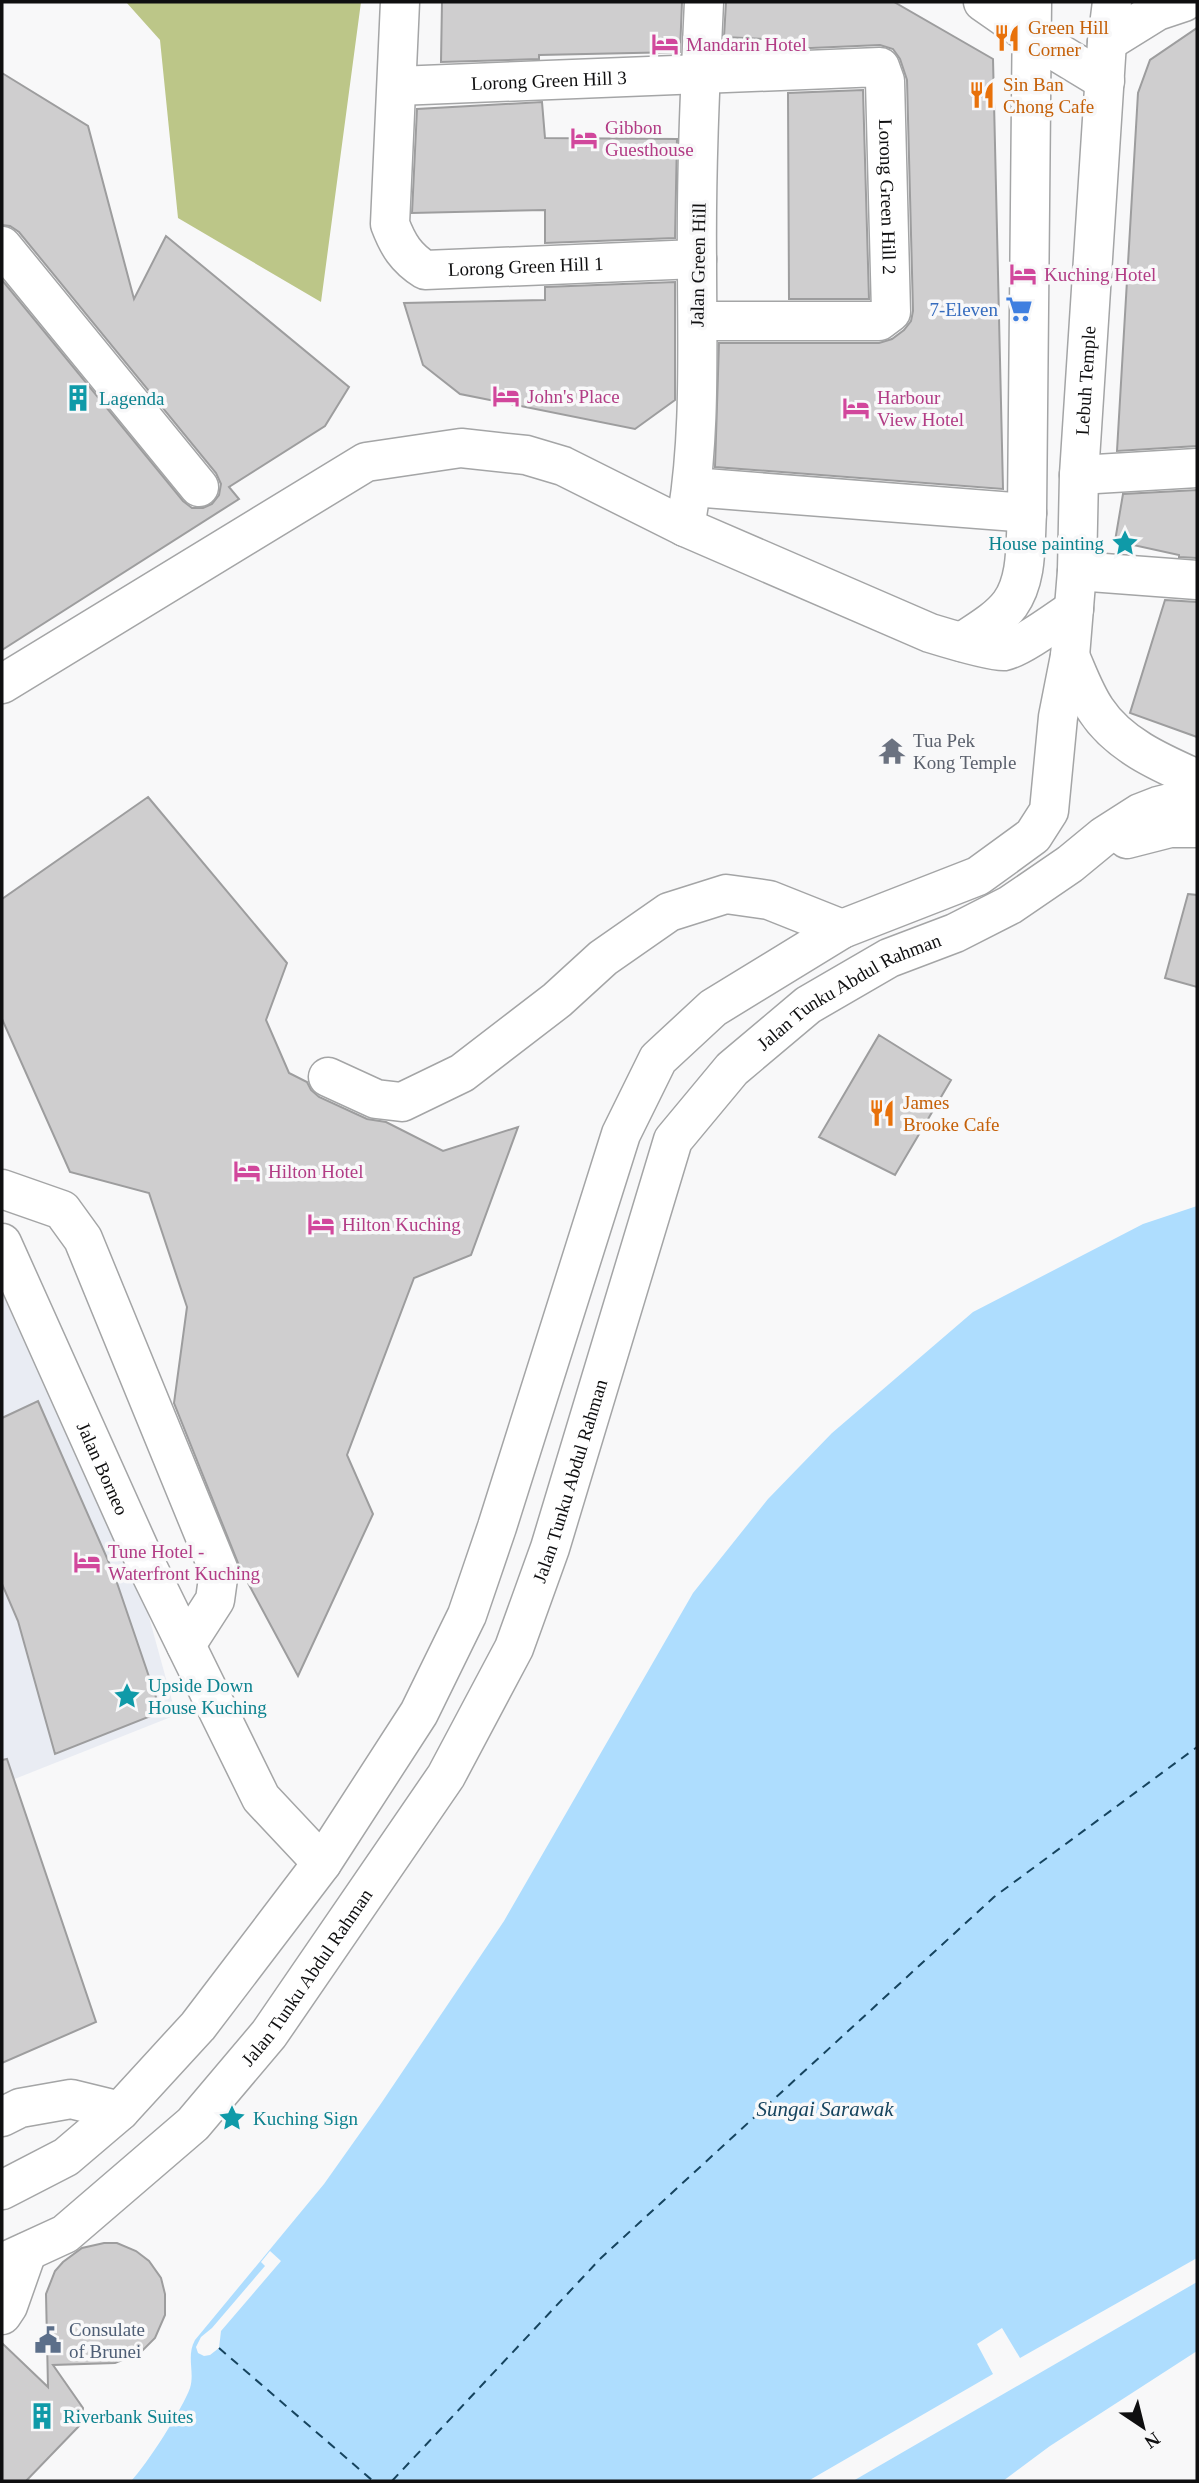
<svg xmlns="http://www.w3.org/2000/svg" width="1199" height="2483" font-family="Georgia,serif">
<rect width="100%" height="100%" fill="#f8f8f9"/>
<path fill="#e9ecf3" d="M2,1274L133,1559L176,1715L2,1784Z"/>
<path fill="#bcc688" d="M126,2H361L321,302L178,218L160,40Z"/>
<path fill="#aeddfe" d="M1197,1206V2351L1050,2446L1003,2481H131C146,2466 183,2408 190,2388C195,2372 186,2356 195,2340L324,2184L380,2105L504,1921L693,1593L768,1499L832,1433L973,1312L1143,1224Z"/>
<path fill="#f8f8f9" d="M270,2251L281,2261L221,2331L219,2348L210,2355L204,2356L198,2353L196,2347L201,2337L212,2328L265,2266L261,2262Z
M1197,2258V2282L853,2481H808L993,2374L977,2344L1002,2328L1020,2358Z"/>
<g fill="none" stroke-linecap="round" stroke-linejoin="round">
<path stroke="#16445f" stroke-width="2" stroke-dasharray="9 7" stroke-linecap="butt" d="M219,2348L373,2481
M392,2481L601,2258L994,1897L1197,1747"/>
</g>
<path fill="#cfcecf" stroke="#9d9d9e" stroke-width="2" d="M442,2H682L680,52L539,55V59L441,62Z
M726,2H894L993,59L1003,489L715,467L719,343H879L892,339L904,330L911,321L913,311L907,80L900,59L893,49L880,45L788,49L787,40L724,37Z
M1197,28V446L1117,451L1138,93L1150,60Z
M2,73L88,126L134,299L166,236L349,387L325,426L229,487L239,499L2,650V280L183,501L192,508H203L212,504L219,495L221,484L216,473L19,232L10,226L2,225Z
M863,90L869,299H789L788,93Z
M542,102L545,138L677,139L675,238L545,243V210L412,213L417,109Z
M675,282V400L635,429L460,394L423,365L404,303L545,300V287Z
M1197,490V558L1179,557V555L1115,541L1123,494Z
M1165,600L1197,602V737L1130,713Z
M148,797L287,963L266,1020L289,1073L307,1082L311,1090L319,1097L367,1119L386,1122L443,1151L518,1127L471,1255L414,1278L347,1455L373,1514L298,1676L240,1568L174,1403L187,1307L149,1193L70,1172L2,1019V899Z
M1188,894L1197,895V987L1165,978Z
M879,1035L951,1080L895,1175L819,1137Z
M38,1401L114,1574L161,1712L55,1754L18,1621L2,1584V1418Z
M7,1759L96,2022L2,2063V1760Z
M104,2243H117L136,2251L149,2261L161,2278L165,2294V2315L155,2338L140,2353L115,2363L53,2365L83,2408L81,2424L26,2481H2V2343L48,2387L46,2294L55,2271L63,2262L82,2248Z"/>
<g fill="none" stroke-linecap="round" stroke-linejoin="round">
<defs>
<g id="minor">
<path id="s1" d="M400,2L390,224C398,245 406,258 425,270L697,259"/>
<path d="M983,2L1039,41L1105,81"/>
<path id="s2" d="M397,86L880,67L885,81L891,312L879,321H698"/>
<path d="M2,246L199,487"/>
<path d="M1079,475L1197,468"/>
<path d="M692,487L1027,513"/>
<path d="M685,527C701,443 697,348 697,262C696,175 700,88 704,2"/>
<path d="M1077,571L1197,580"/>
<path d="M962,642C978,631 998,620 1010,604C1028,579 1025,543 1027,513L1032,2"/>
<path d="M328,1077L376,1099L402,1102L462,1073L557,1000L603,958L669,912L726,894L769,900L842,929"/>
<path d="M2,1189L62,1210L83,1239L219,1571L215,1600L186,1645"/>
<path id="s3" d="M2,1243L147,1566L261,1798L322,1863"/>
<path d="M2,2117L20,2108L71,2099L120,2111"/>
<path d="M2,2315L8,2306L27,2252"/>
</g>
<g id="major">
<path d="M1107,42L1157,11L1184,2"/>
<path d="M1070,656C1078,674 1085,694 1096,710C1119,745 1161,763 1197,779"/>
<path d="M2,684L366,462L461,448L526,455L563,466L685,527L930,633C943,637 993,652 1004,651C1020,648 1059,619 1074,609"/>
<path d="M1127,839L1170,828H1197"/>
<path id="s4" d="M2,2190L66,2157L120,2111L198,2026L322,1863L419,1713L467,1615L497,1527L621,1134L658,1059L713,1008L842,929L978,876L1033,836L1049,811L1058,717L1070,656L1077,571L1079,475L1107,42L1112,2"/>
<path id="s5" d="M2,2263L65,2234L193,2124L269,2034L446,1776L514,1648L550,1548L673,1140L732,1069L808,1005L889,958L955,933L1010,905L1070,864L1104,836L1140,813L1158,806L1197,796"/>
</g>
</defs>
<use href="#minor" stroke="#a4a5a6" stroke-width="41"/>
<use href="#major" stroke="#a4a5a6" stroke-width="41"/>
<use href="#minor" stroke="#fff" stroke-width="38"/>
<use href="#major" stroke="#fff" stroke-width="38"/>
</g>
<defs>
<symbol id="restaurant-bare" viewBox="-9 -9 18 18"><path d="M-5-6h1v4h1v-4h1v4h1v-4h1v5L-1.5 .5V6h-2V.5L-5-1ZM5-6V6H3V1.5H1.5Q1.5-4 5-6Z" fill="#e8710a" stroke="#f8f8f9" stroke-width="2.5" paint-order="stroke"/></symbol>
<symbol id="hotel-bare" viewBox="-9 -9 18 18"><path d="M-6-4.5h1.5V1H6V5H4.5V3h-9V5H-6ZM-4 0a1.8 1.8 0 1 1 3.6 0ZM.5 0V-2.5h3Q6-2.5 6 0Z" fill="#d1479c" stroke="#f8f8f9" stroke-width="2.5" paint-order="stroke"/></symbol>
<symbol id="supermarket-bare" viewBox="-9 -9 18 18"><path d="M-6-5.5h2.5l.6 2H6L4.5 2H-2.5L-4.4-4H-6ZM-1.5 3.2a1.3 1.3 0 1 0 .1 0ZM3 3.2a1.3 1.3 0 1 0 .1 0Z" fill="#3f7fe0" stroke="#f8f8f9" stroke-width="2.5" paint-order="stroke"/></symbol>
<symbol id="building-bare" viewBox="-9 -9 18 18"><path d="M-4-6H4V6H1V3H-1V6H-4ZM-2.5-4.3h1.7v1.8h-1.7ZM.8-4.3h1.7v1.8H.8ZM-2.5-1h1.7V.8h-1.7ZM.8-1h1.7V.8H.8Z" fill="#0f9aa8" stroke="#f8f8f9" stroke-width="2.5" paint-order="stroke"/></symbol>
<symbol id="sight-bare" viewBox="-9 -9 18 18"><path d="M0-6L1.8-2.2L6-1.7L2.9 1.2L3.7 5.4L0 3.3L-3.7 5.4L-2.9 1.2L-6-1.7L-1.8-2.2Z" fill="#0f9aa8" stroke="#f8f8f9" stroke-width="2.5" paint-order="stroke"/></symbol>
<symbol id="temple-bare" viewBox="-9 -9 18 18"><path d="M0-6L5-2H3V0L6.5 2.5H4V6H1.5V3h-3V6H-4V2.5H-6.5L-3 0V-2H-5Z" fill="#6b7280" stroke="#f8f8f9" stroke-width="2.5" paint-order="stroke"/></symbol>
<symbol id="civic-bare" viewBox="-9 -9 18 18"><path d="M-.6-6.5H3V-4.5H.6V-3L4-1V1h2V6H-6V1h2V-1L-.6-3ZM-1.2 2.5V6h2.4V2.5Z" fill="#5c6f8a" stroke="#f8f8f9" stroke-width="2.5" paint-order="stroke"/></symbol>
</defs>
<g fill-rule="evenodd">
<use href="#restaurant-bare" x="988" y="19" width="38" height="38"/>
<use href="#hotel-bare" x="646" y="25" width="38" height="38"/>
<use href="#restaurant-bare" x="963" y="76" width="38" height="38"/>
<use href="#hotel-bare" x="565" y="119" width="38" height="38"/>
<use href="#hotel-bare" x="1004" y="255" width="38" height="38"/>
<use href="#supermarket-bare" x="1000" y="290" width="38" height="38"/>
<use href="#hotel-bare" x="487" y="377" width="38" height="38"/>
<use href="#building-bare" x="59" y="379" width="38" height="38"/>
<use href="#hotel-bare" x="837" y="389" width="38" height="38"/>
<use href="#sight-bare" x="1106" y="524" width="38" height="38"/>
<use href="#temple-bare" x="873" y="732" width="38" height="38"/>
<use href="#restaurant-bare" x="863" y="1094" width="38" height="38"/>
<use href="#hotel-bare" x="228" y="1152" width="38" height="38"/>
<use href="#hotel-bare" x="302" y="1205" width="38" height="38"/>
<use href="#hotel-bare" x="68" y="1543" width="38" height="38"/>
<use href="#sight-bare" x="108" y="1677" width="38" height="38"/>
<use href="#sight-bare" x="213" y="2099" width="38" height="38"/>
<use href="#civic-bare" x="29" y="2321" width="38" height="38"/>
<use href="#building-bare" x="23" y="2397" width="38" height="38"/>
</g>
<g text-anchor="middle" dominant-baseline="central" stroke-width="7" stroke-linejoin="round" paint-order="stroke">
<g font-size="19" fill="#c56008" stroke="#f8f8f9" text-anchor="start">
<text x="1028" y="27">Green Hill<tspan x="1028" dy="22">Corner</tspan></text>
<text x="1003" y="84">Sin Ban<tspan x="1003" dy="22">Chong Cafe</tspan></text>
<text x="903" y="1102">James<tspan x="903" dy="22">Brooke Cafe</tspan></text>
</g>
<g font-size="19" fill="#b23c85" stroke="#f8f8f9" text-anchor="start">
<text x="686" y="44">Mandarin Hotel</text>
<text x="605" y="127">Gibbon<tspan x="605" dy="22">Guesthouse</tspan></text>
<text x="1044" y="274">Kuching Hotel</text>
<text x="527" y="396">John's Place</text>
<text x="877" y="397">Harbour<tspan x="877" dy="22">View Hotel</tspan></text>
<text x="268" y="1171">Hilton Hotel</text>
<text x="342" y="1224">Hilton Kuching</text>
<text x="108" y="1551">Tune Hotel -<tspan x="108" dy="22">Waterfront Kuching</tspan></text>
</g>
<g font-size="19" fill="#0f0f10" stroke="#f8f8f9">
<text stroke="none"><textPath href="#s2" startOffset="152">Lorong Green Hill 3</textPath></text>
<text stroke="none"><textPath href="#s2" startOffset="614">Lorong Green Hill 2</textPath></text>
<text transform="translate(698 265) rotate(-89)">Jalan Green Hill</text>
<text stroke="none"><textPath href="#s1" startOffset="382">Lorong Green Hill 1</textPath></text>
<text stroke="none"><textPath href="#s4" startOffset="2242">Lebuh Temple</textPath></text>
<text stroke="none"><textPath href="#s5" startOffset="1580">Jalan Tunku Abdul Rahman</textPath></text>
<text stroke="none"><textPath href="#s3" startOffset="247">Jalan Borneo</textPath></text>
<text stroke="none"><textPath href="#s5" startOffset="990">Jalan Tunku Abdul Rahman</textPath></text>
<text stroke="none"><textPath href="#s5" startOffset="424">Jalan Tunku Abdul Rahman</textPath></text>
</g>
<g font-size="19" fill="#366cbe" stroke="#f8f8f9" text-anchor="end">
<text x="998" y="309">7-Eleven</text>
</g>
<g font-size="19" fill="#0d838f" stroke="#f8f8f9" text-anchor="start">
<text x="99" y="398">Lagenda</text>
<text x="1104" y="543" text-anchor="end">House painting</text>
<text x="148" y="1685">Upside Down<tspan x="148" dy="22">House Kuching</tspan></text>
<text x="253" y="2118">Kuching Sign</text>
<text x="63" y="2416">Riverbank Suites</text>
</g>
<g font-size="19" fill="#5b616d" stroke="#f8f8f9" text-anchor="start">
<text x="913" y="740">Tua Pek<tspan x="913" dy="22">Kong Temple</tspan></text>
</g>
<g font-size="19" fill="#4e5e75" stroke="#f8f8f9" text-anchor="start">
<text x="69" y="2329">Consulate<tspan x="69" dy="22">of Brunei</tspan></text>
</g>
<g font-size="21" font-style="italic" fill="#16445f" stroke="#f8f8f9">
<text x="825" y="2109">Sungai Sarawak</text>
</g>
</g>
<rect width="1199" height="2483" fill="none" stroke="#0f0f10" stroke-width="7"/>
<g transform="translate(1143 2427) rotate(145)" stroke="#f8f8f9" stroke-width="5" paint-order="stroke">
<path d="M0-5L12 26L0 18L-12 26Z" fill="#0f0f10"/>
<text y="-10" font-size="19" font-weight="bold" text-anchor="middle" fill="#0f0f10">N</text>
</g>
</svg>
